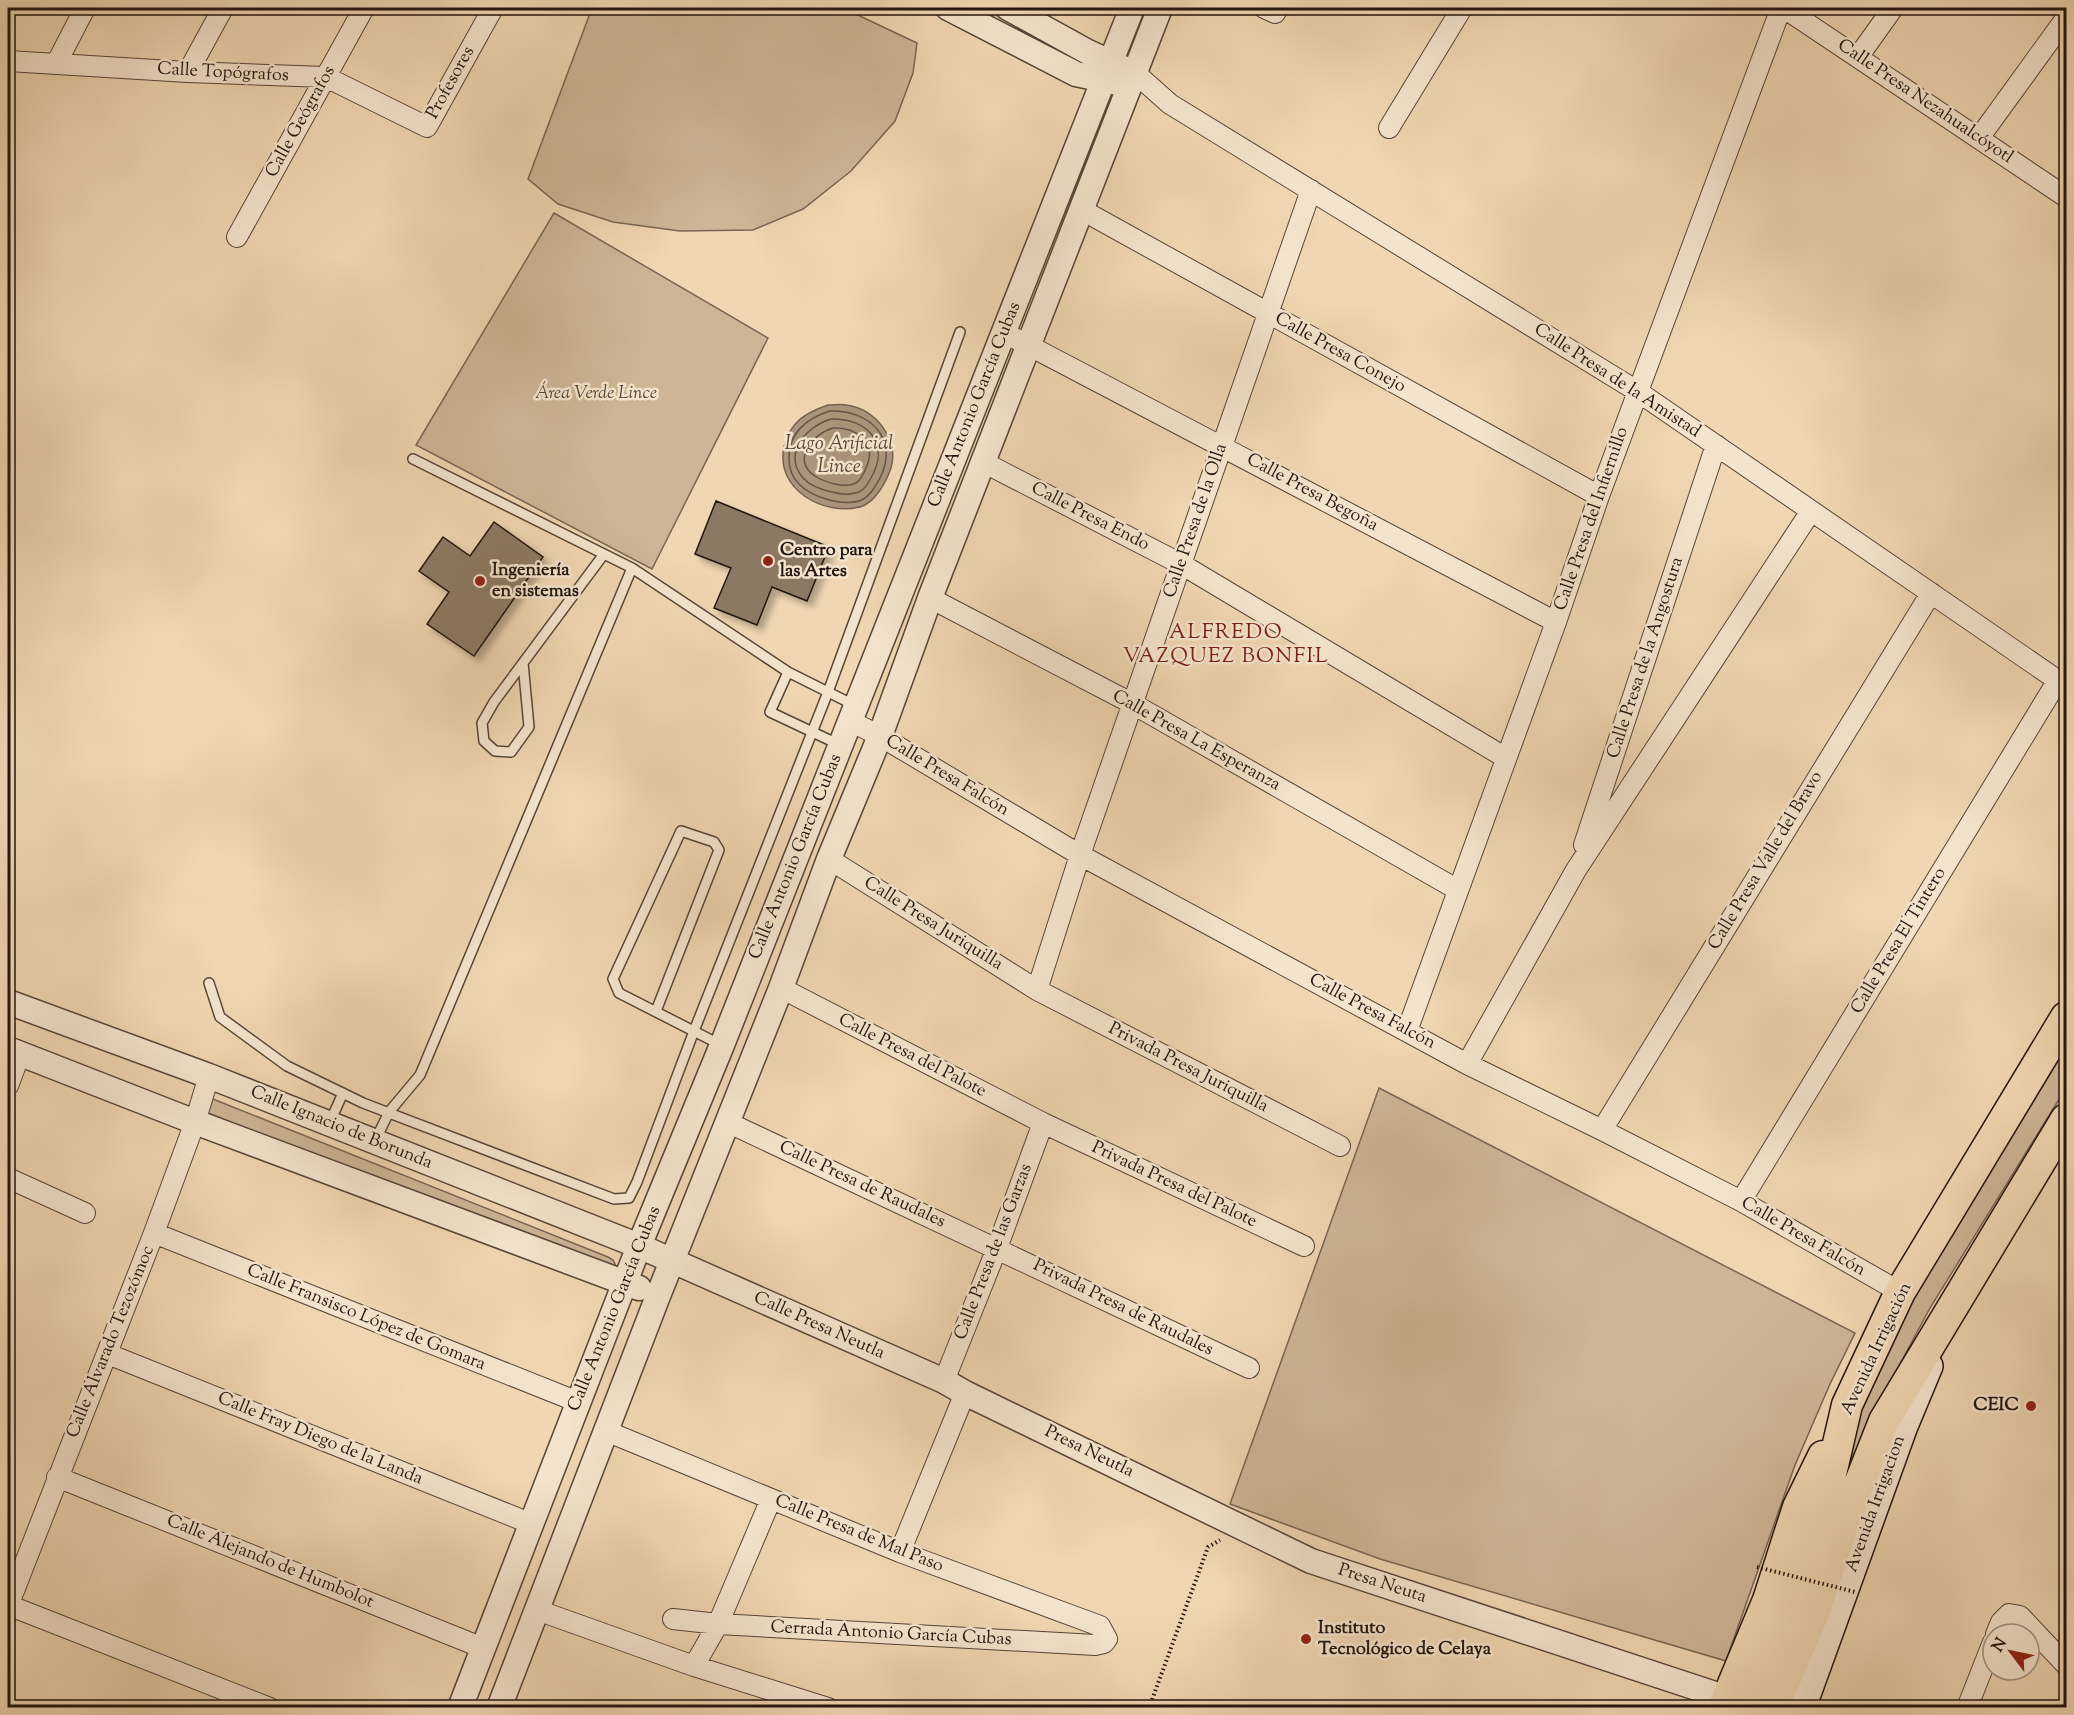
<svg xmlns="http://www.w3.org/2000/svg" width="2074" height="1715" font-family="'Sorts Mill Goudy',serif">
<defs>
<filter id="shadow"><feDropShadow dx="5.5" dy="5.5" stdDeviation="3" flood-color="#0004"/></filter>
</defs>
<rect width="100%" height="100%" fill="#f0d6b2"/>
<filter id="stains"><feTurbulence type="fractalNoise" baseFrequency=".00333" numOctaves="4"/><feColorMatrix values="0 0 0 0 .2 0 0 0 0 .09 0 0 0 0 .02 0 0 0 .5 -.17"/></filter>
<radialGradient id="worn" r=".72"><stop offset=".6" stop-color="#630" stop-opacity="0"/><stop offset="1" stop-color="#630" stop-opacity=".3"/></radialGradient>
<path fill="#cdb596" stroke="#786553" stroke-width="1.5" d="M592,8H843L917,43L913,73L895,121L851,171L803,209L753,230L680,231L613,222L558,204L528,179Z
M963,8H985L1084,61L1088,69Z
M554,213L768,338L652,569L416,445Z
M2066,1041V1088L1930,1308L1878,1405L1837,1488L1872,1372L1987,1171Z
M1379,1088L1855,1333L1830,1384L1795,1465L1726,1661L1380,1559L1230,1504Z
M204,1098L213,1099L608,1257L613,1260L617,1268L605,1270L203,1111Z"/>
<path fill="#aa947b" stroke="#746150" stroke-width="1.5" d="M828,405C834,405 841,404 846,405C876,409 899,439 891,468C886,482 875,503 860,507C824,516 775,490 784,447C790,422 805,413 828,405Z"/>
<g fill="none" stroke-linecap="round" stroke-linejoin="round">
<path stroke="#665446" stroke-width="1.5" d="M830,411C869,410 900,438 880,478C875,487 869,498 859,501C841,506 811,497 799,484C792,477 789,468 789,459C788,433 807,418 830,411Z
M831,419C867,418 891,443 871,478C867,485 863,492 855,493C848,495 839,494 832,492C823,490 810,486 803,478C782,453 807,426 831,419Z
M833,428C856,427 878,442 866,468C864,473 861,480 856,483C845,489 824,482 815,476C791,461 812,434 833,428Z"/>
</g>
<path fill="#8d7964" stroke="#221510" stroke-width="1.5" filter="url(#shadow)" d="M716,501L829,547L807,601L772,587L757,625L714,608L731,568L695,554Z
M494,522L543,557L474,656L427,624L449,592L419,571L443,537L470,556Z"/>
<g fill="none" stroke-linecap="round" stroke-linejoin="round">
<defs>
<path id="service" d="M413,459L632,568L788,672L854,705
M523,663L529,727L511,752L495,751L484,741L482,723L494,702L604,554
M788,672L770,712L840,745
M209,983L220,1017L287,1066L363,1103L614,1199L629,1198L637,1182L694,1031L828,692L960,332
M656,1011L719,850L714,842L681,831L613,979L619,993L721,1045
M329,1124L343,1093
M375,1141L389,1112L420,1075L632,568"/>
<path id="minor" d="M1264,8L1275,13L1278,8
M1784,8L2066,197
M1858,57L1893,8
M8,61L188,72L326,77L427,127L493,8
M56,64L85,8
M188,72L223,8
M1134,72L1170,104L1637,391L2066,686
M1389,128L1462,8
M1979,138L2066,18
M1082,210L1599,496
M237,237L364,8
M1003,332L1556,622
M983,462L1181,564L1506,758
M930,598L1133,704L1458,890
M850,721L880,736L1080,855L1467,1064L1602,1130L1741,1201L1900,1292
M1584,845L1716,445
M829,859L1037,990L1340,1146
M781,988L1043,1123L1304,1246
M1037,990L1080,855L1311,190
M1407,1031L1556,622L1599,496L1781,8
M1467,1064L1576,870L1811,511
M8,1086L20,1054
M727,1122L1249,1368
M1602,1130L1931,593
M8,1178L85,1213
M1741,1201L2058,680
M154,1233L578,1402
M108,1354L532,1524
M944,1381L997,1248L1043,1123
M606,1431L900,1552L1100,1626L1107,1639L1104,1643L1095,1645L718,1624L673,1619
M57,1477L483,1648
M900,1552L965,1393
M8,1605L270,1708
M8,1606L154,1233L195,1122L209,1076
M537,1610L694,1666L828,1708
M1996,1634L2001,1622L2009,1614L2020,1616L2066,1665
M694,1666L718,1624L771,1499
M1967,1708L1993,1642"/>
<path id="tertiary" d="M948,8L1076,74L1118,83
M1008,8L1088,52L1125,69
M8,1002L209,1076L639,1246L944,1381L965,1393L1311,1561L1727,1698
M8,1049L195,1122L639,1288
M460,1708L639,1246L722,1045L1132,8
M499,1708L658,1296L781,988L829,859L880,736L930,598L1160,8"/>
<path id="secondary" d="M1802,1708L1904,1426L1929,1366"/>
<path id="primary" d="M1723,1708L1768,1600L1798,1507L1823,1456
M1746,1708L1789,1607L1821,1517L1847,1405L1900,1292L2066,1017
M1773,1708L1814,1613L1845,1520L1884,1421L2066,1119"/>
</defs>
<use href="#service" stroke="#564538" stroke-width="12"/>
<use href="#minor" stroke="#564538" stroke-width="22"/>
<use href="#tertiary" stroke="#564538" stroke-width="27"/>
<use href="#secondary" stroke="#221510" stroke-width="30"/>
<use href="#primary" stroke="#221510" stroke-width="33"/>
<path stroke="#221510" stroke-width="4" stroke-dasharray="1.5 3" stroke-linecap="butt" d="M1149,1708L1208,1547L1220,1540"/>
<use href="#service" stroke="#f5e4cd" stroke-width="9"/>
<use href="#minor" stroke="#f5e4cd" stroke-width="20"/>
<use href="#tertiary" stroke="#f5e4cd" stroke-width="24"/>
<use href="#secondary" stroke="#f5e4cd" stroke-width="27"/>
<use href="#primary" stroke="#f0d6b2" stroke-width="30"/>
<path stroke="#221510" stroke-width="4" stroke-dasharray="1.5 3" stroke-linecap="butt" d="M1757,1567L1855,1592"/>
</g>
<g fill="#8f2418" stroke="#f5e4cd" stroke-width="2">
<circle cx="768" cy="561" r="6"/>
<circle cx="480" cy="581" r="6"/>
<circle cx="2031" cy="1406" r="6"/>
<circle cx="1306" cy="1639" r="6"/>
</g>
<g text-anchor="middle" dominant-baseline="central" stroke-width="5" stroke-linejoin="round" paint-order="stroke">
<g font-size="18" fill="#221510" stroke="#f5e4cd">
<text transform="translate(223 73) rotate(3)">Calle Topógrafos</text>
<text transform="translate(451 83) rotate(-61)">Profesores</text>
<text transform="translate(1925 102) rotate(34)">Calle Presa Nezahualcóyotl</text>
<text transform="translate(301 122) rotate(-61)">Calle Geógrafos</text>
<text transform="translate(1340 353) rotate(29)">Calle Presa Conejo</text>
<text transform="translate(1617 381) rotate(33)">Calle Presa de la Amistad</text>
<text transform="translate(975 405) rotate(-68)">Calle Antonio García Cubas</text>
<text transform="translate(1312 493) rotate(28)">Calle Presa Begoña</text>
<text transform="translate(1090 517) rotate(27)">Calle Presa Endo</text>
<text transform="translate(1592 519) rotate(-71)">Calle Presa del Infiernillo</text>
<text transform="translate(1196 521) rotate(-71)">Calle Presa de la Olla</text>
<text transform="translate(1646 658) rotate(-72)">Calle Presa de la Angostura</text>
<text transform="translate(1196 741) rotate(29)">Calle Presa La Esperanza</text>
<text transform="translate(947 776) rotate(31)">Calle Presa Falcón</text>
<text transform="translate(796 857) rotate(-68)">Calle Antonio García Cubas</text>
<text transform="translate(1766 861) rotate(-59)">Calle Presa Valle del Bravo</text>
<text transform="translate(933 924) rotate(32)">Calle Presa Juriquilla</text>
<text transform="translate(1899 941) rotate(-59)">Calle Presa El Tintero</text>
<text transform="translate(1372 1012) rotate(28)">Calle Presa Falcón</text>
<text transform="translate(912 1056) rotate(27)">Calle Presa del Palote</text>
<text transform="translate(1188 1068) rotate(27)">Privada Presa Juriquilla</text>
<text transform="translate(341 1128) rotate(22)">Calle Ignacio de Borunda</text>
<text transform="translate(862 1185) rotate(25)">Calle Presa de Raudales</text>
<text transform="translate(1174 1185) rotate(25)">Privada Presa del Palote</text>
<text transform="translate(1803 1237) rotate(30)">Calle Presa Falcón</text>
<text transform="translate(994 1252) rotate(-69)">Calle Presa de las Garzas</text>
<text transform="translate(1123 1308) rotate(26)">Privada Presa de Raudales</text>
<text transform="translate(615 1309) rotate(-68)">Calle Antonio García Cubas</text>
<text transform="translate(366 1318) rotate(22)">Calle Fransisco López de Gomara</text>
<text transform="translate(819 1326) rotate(24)">Calle Presa Neutla</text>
<text transform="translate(111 1342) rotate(-68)">Calle Alvarado Tezozómoc</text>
<text transform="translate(1877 1349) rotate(-65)">Avenida Irrigación</text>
<text transform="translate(320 1439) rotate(22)">Calle Fray Diego de la Landa</text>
<text transform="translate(1089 1452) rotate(26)">Presa Neutla</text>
<text transform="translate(1876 1504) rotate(-70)">Avenida Irrigacion</text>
<text transform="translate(859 1534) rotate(22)">Calle Presa de Mal Paso</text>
<text transform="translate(270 1562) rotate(22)">Calle Alejando de Humbolot</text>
<text transform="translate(1382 1584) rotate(18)">Presa Neuta</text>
<text transform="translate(891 1634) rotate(3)">Cerrada Antonio García Cubas</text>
</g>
<g font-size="18" font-style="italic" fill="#554538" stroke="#f5e4cd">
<text x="596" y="394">Área Verde Lince</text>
</g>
<g font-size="18" font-weight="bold" fill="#221510" stroke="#f5e4cd" text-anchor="start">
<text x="780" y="551">Centro para<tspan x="780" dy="21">las Artes</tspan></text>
<text x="492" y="571">Ingeniería<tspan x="492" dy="21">en sistemas</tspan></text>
<text x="2019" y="1406" text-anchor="end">CEIC</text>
<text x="1318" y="1629">Instituto<tspan x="1318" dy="21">Tecnológico de Celaya</tspan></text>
</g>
<g font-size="20" font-style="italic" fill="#58483b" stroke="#f5e4cd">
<text x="839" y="444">Lago Arificial<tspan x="839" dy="23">Lince</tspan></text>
</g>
<g font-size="21" letter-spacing="1.5" fill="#7a1f14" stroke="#f5e4cd">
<text x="1226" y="633">ALFREDO<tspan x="1226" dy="24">VAZQUEZ BONFIL</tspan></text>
</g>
</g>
<rect width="2074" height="1715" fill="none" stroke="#f0d6b2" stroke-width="30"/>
<rect x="9" y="9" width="2056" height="1697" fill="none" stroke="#221510" stroke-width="3"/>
<rect x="15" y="15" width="2044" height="1685" fill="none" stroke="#221510" stroke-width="1.5"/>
<g transform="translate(2011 1652) rotate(302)"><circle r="28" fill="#f5e4cd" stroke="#a19181" stroke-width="1.5"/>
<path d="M0-4.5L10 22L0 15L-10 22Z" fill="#8f2418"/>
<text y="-9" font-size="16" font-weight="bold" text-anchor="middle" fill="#221510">N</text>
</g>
<rect width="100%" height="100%" filter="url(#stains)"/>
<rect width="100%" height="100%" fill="url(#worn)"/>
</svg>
